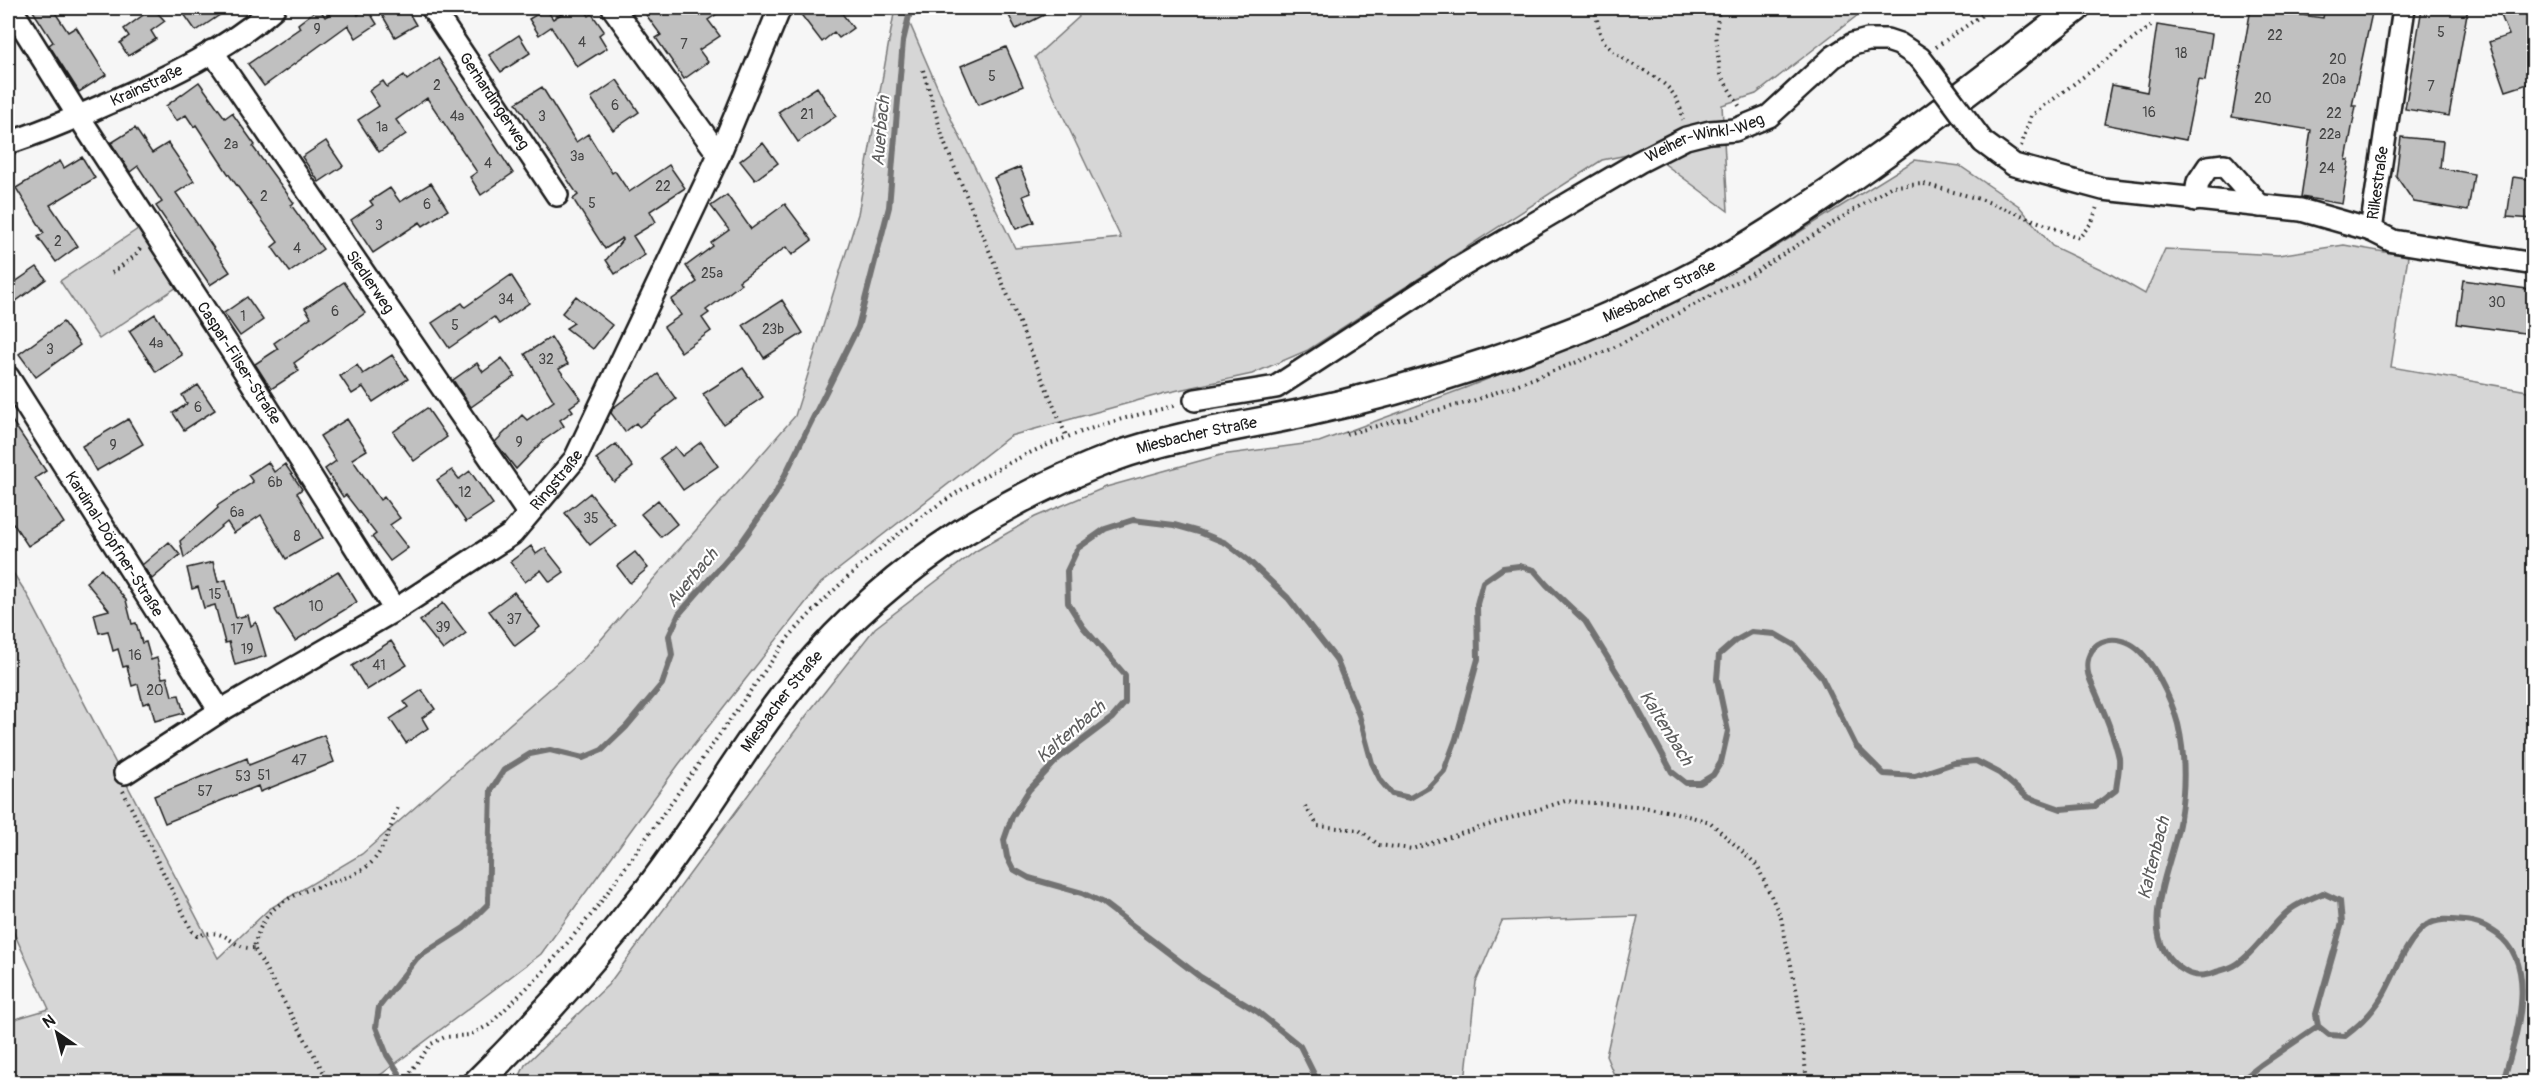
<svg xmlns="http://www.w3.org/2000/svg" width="2541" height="1090" font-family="Pangolin,sans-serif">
<rect width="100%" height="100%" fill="#f6f6f6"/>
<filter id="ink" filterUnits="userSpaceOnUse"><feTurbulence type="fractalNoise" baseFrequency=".0167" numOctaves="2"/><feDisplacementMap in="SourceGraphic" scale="12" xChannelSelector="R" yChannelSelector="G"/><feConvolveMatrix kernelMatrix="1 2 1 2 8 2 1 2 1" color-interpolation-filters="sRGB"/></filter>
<g filter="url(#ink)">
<path fill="#d6d6d6" stroke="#797979" stroke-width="1.5" d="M895,8H903L953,123L1015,248L1121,238L1035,57L1079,17L1076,8H1957L1948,14L1858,15L1756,94L1722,105L1728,211L1647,151L1602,160L1308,350L1252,374L1165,393L1010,436L821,583L679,764L541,954L371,1082H8V1021L49,1009L8,920V565L28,596L218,958L269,909L362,854L585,658L795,416L858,214Z
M1915,160L1960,166L2019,206L2052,246L2107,272L2145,294L2165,249L2278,255L2344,245L2408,256L2391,367L2533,392V1082H1617L1606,1056L1638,916L1502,921L1476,982L1465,1082H517L525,1065L608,985L812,708L875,628L976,551L1035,517L1106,487L1221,455L1319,442L1465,388L1619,327L1769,251Z
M138,229L177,287L99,339L60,281Z"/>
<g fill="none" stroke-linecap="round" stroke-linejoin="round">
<path stroke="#727272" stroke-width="6" d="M399,1073L387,1055L376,1027L379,1007L417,958L464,928L488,904L491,790L504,770L530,754L550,750L583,758L602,750L626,727L662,684L672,655L669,636L679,614L741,543L776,493L858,327L889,207L903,41L911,8
M1318,1082L1300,1046L1258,1012L1199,976L1103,903L1082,893L1029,878L1013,869L1007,857L1004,840L1012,817L1029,790L1059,758L1112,718L1125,703V675L1083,627L1068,603L1067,571L1078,548L1105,529L1133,520L1174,525L1199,532L1226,543L1248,560L1288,598L1336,659L1359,715L1372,763L1381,781L1392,794L1410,798L1429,787L1444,771L1456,739L1478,659L1477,604L1483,582L1503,568L1519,566L1534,570L1547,585L1585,621L1627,689L1672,772L1686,783H1700L1713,775L1721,762L1728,731L1717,679L1719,655L1735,641L1751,632L1775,634L1794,645L1821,676L1856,746L1884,774L1915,776L1954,763L1976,761L1999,773L2027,797L2061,809L2095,806L2116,790C2117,780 2120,768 2119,758C2114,735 2101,704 2091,682C2078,653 2101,630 2130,644C2151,654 2172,701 2178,724C2185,754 2185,788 2180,818C2174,865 2129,940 2186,972C2196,978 2206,976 2216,972C2223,970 2231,968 2237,964C2257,951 2272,923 2291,909C2300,902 2313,898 2323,893L2340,901L2342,923L2316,1014L2318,1026L2329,1035L2345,1036C2360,1025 2372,1013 2382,997C2396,974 2403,945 2424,927C2438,916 2456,920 2472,922C2482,924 2488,928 2497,934C2541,965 2515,1040 2503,1082
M2239,1082L2261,1065L2318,1026"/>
</g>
<path fill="#c0c0c0" stroke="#1c1c1c" stroke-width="1.5" d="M31,8H52L68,32L76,27L106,75L79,92L49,45L53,42Z
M153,8L165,21L151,31L156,39L128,56L120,43L129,36L124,29Z
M194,8H230L196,31L184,14Z
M319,8L325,17L340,8H353L358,15L367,8L377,24L356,38L348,25L264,86L248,64L300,28L298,24Z
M391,8H406L416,25L395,37L381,13Z
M571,8H584L589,16L592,14L604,31L599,35L607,48L577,67L551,27L539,35L529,19L546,9L553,19Z
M641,8H726L708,20L720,36L699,50L708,62L684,79L656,38L661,35Z
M796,8H838L853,28L839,38L834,32L822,42Z
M1005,8H1058L1016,29Z
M2251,8L2323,18L2325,8H2373L2352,106H2356L2346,160H2349L2342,204L2301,197L2311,130L2232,117Z
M2422,8H2468L2449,116L2405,109Z
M2498,8H2534V25L2526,28L2534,48V82L2506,91L2489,42L2509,35Z
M2157,25L2212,34L2205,81L2198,80L2186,140L2104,124L2112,85L2147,92Z
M519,35L530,53L501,72L489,55Z
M1006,47L1023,86L978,105L961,66Z
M438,58L513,173L481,195L470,177L477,172L427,98L396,120L406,134L379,152L358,120L379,106L369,91L383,81L387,87L404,75L407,80Z
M617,80L639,112L613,130L591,98Z
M199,82L225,118L232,113L255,145L253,147L294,203L291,205L323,249L290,272L272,247L278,242L227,172L196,125L194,127L186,115L176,121L166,106Z
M542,87L576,142L588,134L612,173L615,171L629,192L669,165L685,188L650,211L656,222L633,236L645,255L615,274L606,260L623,239L622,238L605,249L573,199L578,195L516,103Z
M817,87L836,116L798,142L778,112Z
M135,128L152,153L168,143L194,181L176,193L230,272L210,285L156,206L162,202L138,166L130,172L111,143Z
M2401,137L2443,141L2440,168L2474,174L2468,211L2414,202L2396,176Z
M326,141L343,166L319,182L302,157Z
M763,143L778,163L755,180L740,161Z
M82,157L95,178L50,205L78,246L56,262L38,237L44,233L16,188L60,161L64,168Z
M1020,167L1031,193L1023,196L1034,222L1016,229L994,178Z
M2513,177L2534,180V219L2507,217Z
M431,183L448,210L423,226L420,222L373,253L351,220L373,205L370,201L390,188L400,202Z
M727,195L751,229L785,204L812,240L792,255L786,247L739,281L741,284L706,310L709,313L702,318L711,331L681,352L664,327L681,315L671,300L697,282L686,266L713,246L711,243L729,230L711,206Z
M37,267L46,279L8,307V287Z
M511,275L529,303L499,324L494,317L449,348L432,323L462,303L465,307Z
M2463,280L2534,290L2531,334L2457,324Z
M344,282L365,313L294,363L299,371L271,389L255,364L278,349L274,343L311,317L305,308Z
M576,296L612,325L593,349L566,328L574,323L562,313Z
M247,297L263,320L240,336L224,313Z
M782,300L803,333L764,358L743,325Z
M155,314L182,355L156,372L129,331Z
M63,322L80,345L36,377L19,354Z
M551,337L568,364L559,369L581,399L570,407L573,411L560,420L564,426L544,440L516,469L495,442L522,415L527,420L554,401L525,354Z
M392,355L408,379L373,402L363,387L352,394L340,376L357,365L363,374Z
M502,358L515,376L471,407L453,380L477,363L483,372Z
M743,368L763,397L723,424L703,394Z
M658,374L676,399L639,427L636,423L625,432L611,413L613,408Z
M198,385L215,410L184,430L173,413L187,404L182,395Z
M427,408L447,437L414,461L393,432Z
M8,415L46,471L35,478L64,523L28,546L13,523L8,527Z
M128,419L143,444L96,471L82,446Z
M347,419L367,450L352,459L380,500L384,497L400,518L390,525L408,548L390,561L372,537L376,534L346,495L343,497L325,469L336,461L320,436Z
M701,442L718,466L683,490L660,458L675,447L682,456Z
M616,444L633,467L614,482L596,459Z
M268,462L274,472L285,464L302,489L297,493L323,538L286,559L261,515L234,533L227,522L184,558L180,541L218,508L217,506L253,482L248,475Z
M452,470L459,479L470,471L493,504L466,522L437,480Z
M590,493L615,525L590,545L565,513Z
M658,500L677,524L661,537L641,514Z
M169,542L180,555L152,579L142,565Z
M531,546L536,554L545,548L564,572L550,582L541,570L525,582L510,562Z
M635,552L648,568L630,583L617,566Z
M213,562L218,582L226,580L236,618L248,615L251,626L256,622L266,656L235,665L229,642L225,643L215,605L204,608L198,587L192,589L187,568Z
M101,569L126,600L132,624L136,623L142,643L146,642L151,660L157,658L162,678L167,677L172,696L179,695L184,713L155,721L150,702L143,704L138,684L132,686L127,666L123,667L118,649L113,651L108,631L99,633L94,614L109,610L86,582Z
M338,571L357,602L295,641L275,610Z
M514,592L540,627L515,646L489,611Z
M443,603L466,633L443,650L420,621Z
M391,641L407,665L367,690L352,666Z
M422,690L435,709L422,718L428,728L406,743L390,719L408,707L404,702Z
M324,735L334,762L260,792L258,786L165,823L154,796L247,758L249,765Z"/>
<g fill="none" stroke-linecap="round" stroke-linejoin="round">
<defs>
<g id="minor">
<path id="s1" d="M11,8L79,117L233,353L395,610"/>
<path id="s2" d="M432,8L557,195"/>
<path d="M613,8L719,155"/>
<path d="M2404,8L2371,230L2393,241L2534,264"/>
<path id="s3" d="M212,51L528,513"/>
<path d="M1983,142L2014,165L2103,189L2301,210L2371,230"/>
<path id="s4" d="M8,143C43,132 77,117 111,102C168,77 228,49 274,8"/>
<path d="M2195,200L2198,182L2208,167L2224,165L2260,206"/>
<path id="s5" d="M8,377L220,711"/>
<path id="s6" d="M1195,400L1276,387L1457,269L1639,162L1686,138L1710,132L1735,130L1769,116L1833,57L1853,44L1868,40H1887L1899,44L1920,58L1927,67"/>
<path id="s7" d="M125,773L220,711L395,610L512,534L575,459L719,155L780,8"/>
</g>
<g id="major">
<path id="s8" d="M478,1082C539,1022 596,957 649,889C702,820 744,744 799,677C845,621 902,571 963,532C1011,502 1061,477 1114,457C1173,436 1237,427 1299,414C1364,400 1428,382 1491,361C1588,329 1685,286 1771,231C1877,164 1977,84 2076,8"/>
</g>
</defs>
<use href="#minor" stroke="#1c1c1c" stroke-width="26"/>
<use href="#major" stroke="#1c1c1c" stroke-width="32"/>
<path stroke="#1c1c1c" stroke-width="4" stroke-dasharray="1.5 4.5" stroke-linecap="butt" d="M1595,8C1597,18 1598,30 1603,40C1605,44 1609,47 1612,50C1639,74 1677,76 1683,120
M1719,8L1716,34L1720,74L1741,109
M1936,47L1992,8
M923,70L944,142L1067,438
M2021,146L2031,116L2151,26
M112,273L136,255L141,247
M1346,434L1473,401L1609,350L1750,275L1892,186L1924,184L1983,200L2079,238L2092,222L2097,207
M123,791L192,931L197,936C229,925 230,950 254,948
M1305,806L1318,826L1359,830L1379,845L1412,849L1565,801L1636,806L1673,812L1710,822L1757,865L1781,918L1797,993L1807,1082
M329,1082L254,948C263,903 292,895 332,882C345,878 360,873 370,864C385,850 390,827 398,807
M403,1082L431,1044L445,1037L470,1035L489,1025L542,973L595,910L788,638C869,548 968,471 1084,431C1114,420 1146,413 1177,405"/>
<use href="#minor" stroke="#fff" stroke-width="21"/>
<use href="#major" stroke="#fff" stroke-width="27"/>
<defs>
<path id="minor-bridge" d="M1927,67L1983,142"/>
</defs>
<use href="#minor-bridge" stroke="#1c1c1c" stroke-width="26" stroke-linecap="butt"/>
<use href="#minor-bridge" stroke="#fff" stroke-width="21"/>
</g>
</g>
<g text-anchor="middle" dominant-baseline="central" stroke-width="4.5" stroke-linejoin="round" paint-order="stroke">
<g font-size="14" fill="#454545">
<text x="317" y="29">9</text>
<text x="2441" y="32">5</text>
<text x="2275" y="35">22</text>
<text x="582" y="42">4</text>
<text x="684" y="44">7</text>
<text x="2181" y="53">18</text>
<text x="2338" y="59">20</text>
<text x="992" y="76">5</text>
<text x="2334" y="79">20a</text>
<text x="437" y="85">2</text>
<text x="2431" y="86">7</text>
<text x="2263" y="98">20</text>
<text x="615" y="105">6</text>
<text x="2149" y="112">16</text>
<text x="2334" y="113">22</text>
<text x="807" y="114">21</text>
<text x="457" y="116">4a</text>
<text x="542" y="116">3</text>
<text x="382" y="127">1a</text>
<text x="2330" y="134">22a</text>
<text x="231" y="144">2a</text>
<text x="577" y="156">3a</text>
<text x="488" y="163">4</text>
<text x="2327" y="168">24</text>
<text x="663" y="186">22</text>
<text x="264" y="196">2</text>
<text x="592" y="203">5</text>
<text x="427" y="204">6</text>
<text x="379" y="225">3</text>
<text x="58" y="241">2</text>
<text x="297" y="248">4</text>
<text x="712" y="273">25a</text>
<text x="506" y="299">34</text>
<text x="2497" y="302">30</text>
<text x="335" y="311">6</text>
<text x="243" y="316">1</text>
<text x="455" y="325">5</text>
<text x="773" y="329">23b</text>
<text x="156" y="343">4a</text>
<text x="50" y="349">3</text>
<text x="546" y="359">32</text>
<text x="198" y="407">6</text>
<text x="519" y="442">9</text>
<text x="113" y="445">9</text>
<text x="275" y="482">6b</text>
<text x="465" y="492">12</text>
<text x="237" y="512">6a</text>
<text x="591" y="518">35</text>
<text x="297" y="536">8</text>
<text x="215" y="594">15</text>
<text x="316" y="606">10</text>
<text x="514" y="619">37</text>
<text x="443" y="627">39</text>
<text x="237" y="629">17</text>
<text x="247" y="649">19</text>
<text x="135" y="655">16</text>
<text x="379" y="665">41</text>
<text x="155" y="690">20</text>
<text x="299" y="760">47</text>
<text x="264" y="775">51</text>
<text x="243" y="776">53</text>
<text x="205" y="791">57</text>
</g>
<g font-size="16" fill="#1c1c1c" stroke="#fff">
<text stroke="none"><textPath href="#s4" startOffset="150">Krainstraße</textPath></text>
<text stroke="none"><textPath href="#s2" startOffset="112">Gerhardingerweg</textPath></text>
<text stroke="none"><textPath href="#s6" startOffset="580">Weiher-Winkl-Weg</textPath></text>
<text transform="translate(2378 183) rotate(-82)">Rilkestraße</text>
<text stroke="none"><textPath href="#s3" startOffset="280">Siedlerweg</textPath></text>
<text stroke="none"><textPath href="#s8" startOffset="1478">Miesbacher Straße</textPath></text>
<text stroke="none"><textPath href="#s1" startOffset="422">Caspar-Filser-Straße</textPath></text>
<text stroke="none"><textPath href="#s8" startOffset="992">Miesbacher Straße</textPath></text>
<text stroke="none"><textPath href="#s7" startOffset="525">Ringstraße</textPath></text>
<text stroke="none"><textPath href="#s5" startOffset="198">Kardinal-Döpfner-Straße</textPath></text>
<text stroke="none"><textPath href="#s8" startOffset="488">Miesbacher Straße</textPath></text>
</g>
<g font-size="18" font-style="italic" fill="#5d5d5d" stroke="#fff">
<text transform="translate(881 131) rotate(-85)">Auerbach</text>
<text transform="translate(692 578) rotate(-50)">Auerbach</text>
<text transform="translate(1666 728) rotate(58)">Kaltenbach</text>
<text transform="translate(1071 732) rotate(-41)">Kaltenbach</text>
<text transform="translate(2154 858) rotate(-76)">Kaltenbach</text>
</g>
</g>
<rect width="2541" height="1090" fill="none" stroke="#fff" stroke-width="30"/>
<rect x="15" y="15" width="2511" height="1060" fill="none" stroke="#1c1c1c" stroke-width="2" filter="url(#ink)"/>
<g transform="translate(57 1033) rotate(325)" stroke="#ffffff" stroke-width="4.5" paint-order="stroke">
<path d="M0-4.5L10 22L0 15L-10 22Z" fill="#1c1c1c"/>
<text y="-9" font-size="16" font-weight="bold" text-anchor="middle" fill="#1c1c1c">N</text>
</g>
</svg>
